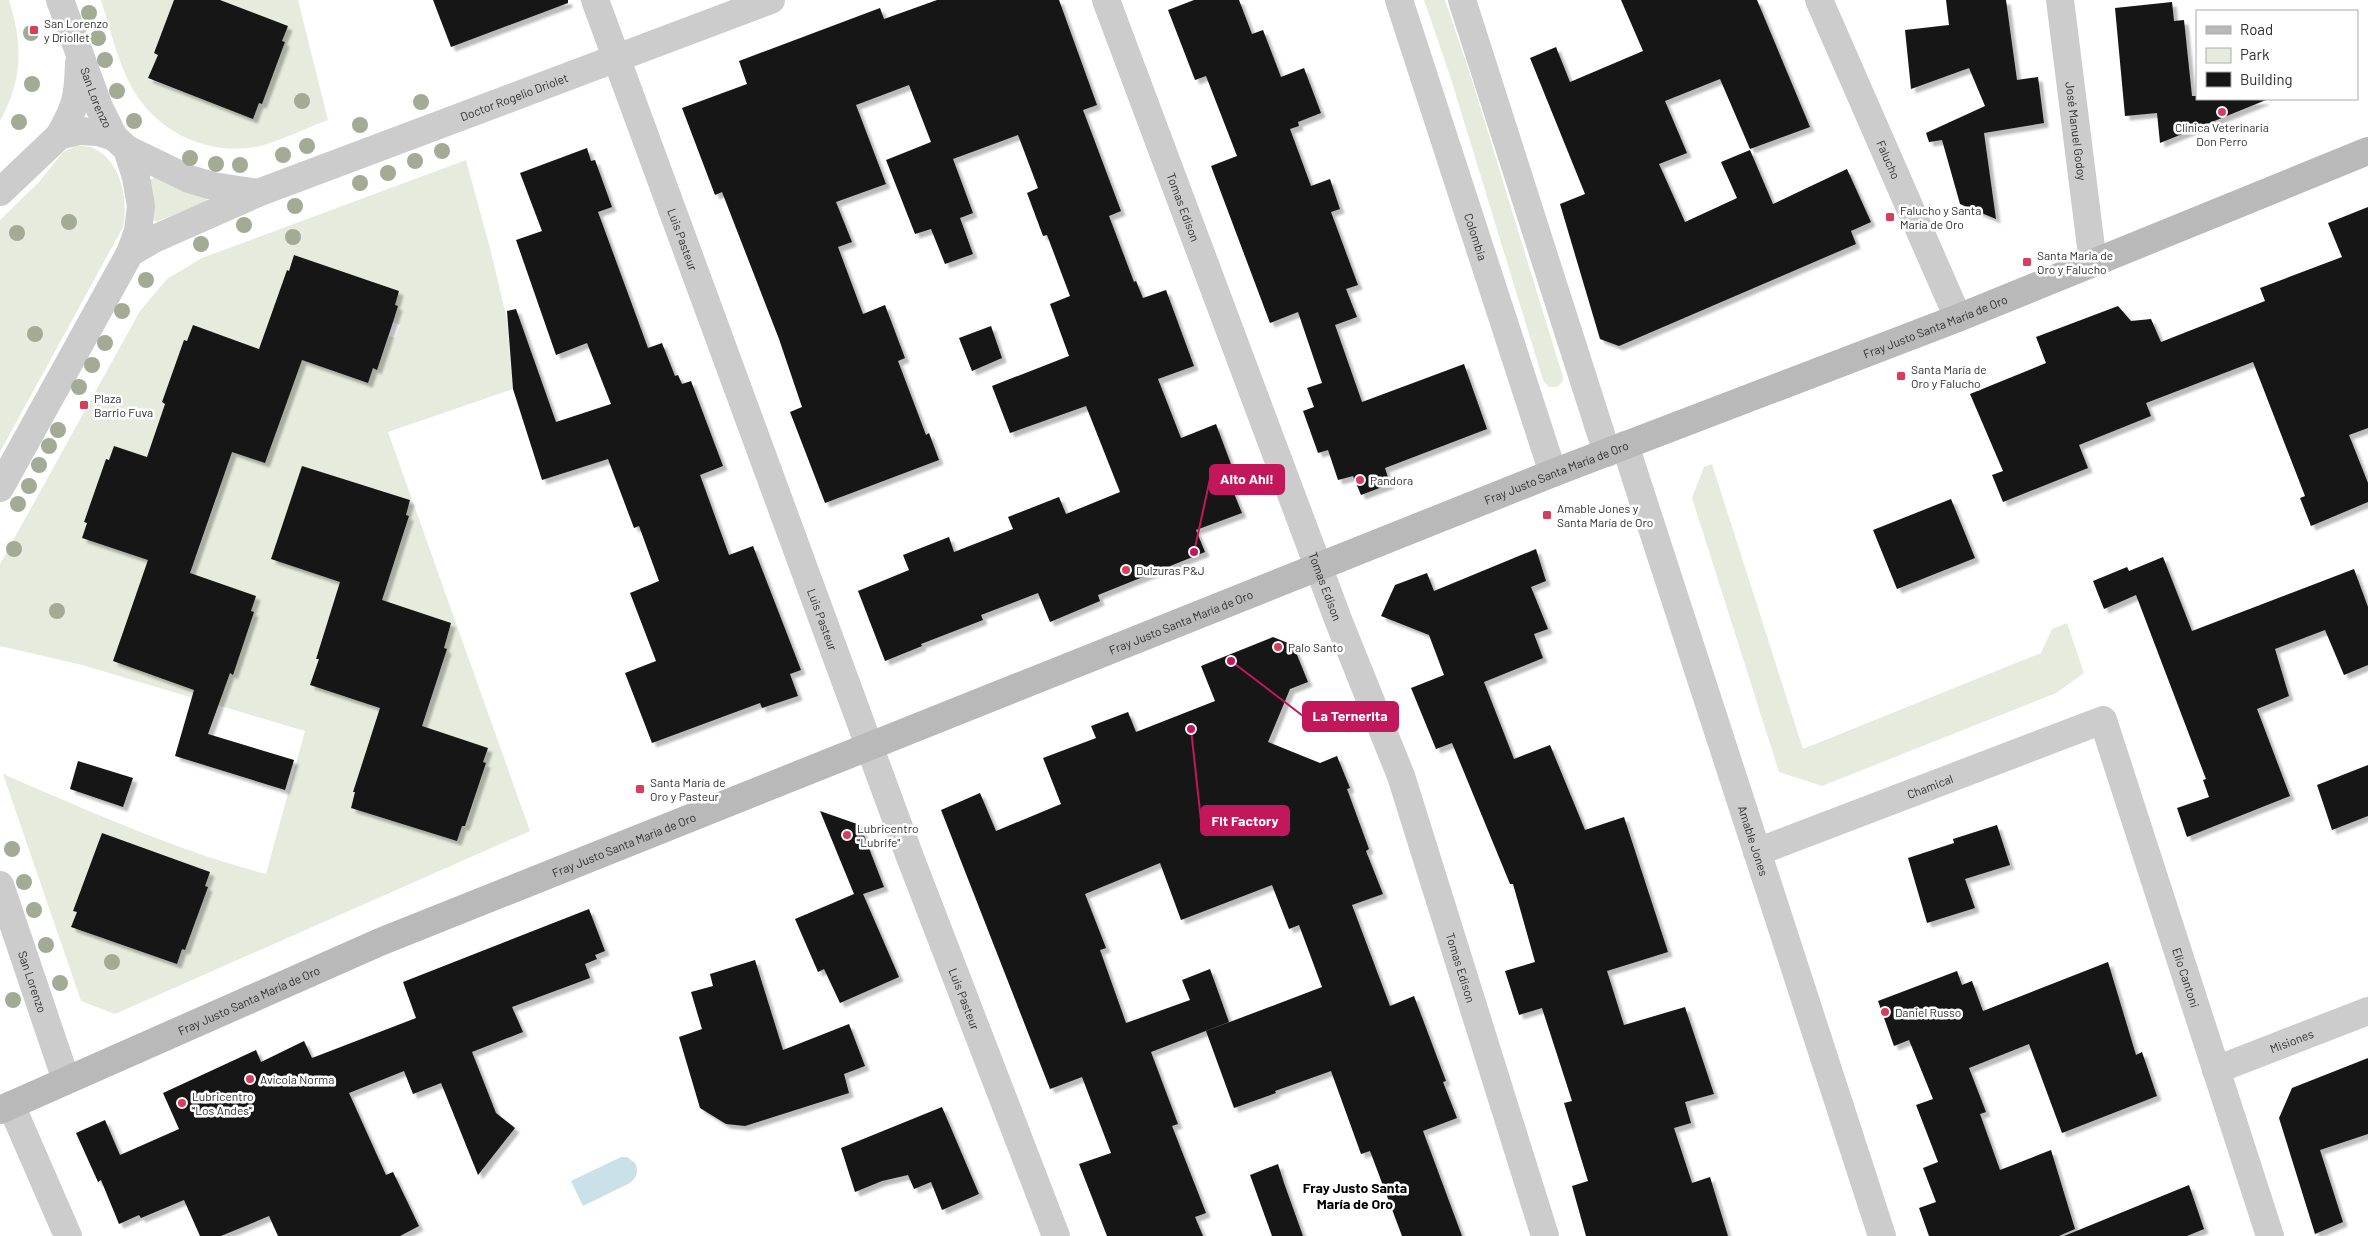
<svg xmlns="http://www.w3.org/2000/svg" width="2368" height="1236" font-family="Barlow,sans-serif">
<defs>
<filter id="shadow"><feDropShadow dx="4.5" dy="4.5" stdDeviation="1" flood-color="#0004"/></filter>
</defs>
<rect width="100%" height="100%" fill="#fff"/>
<path fill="#e6ebdd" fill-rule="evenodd" d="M0,0H9C23,45 23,79 0,121Z
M101,0H174L154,53L158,55L148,79L183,92L198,51L253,118L259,103L262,104L285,42L282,41L288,26L219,0H298L328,120C307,128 286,138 264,145C212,159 156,133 131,86C117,60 110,28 101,0Z
M1424,0H1445L1470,74L1563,377V381L1557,387H1549L1543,380L1451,79Z
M76,146C116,143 130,194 123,227L0,452V220L39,182L63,152Z
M466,160L490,248L507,319L513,389L388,432L530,831L115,1014L81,1001L3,774C89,811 175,850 266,874L305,731L82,665L0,646V564L140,311L167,279L202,258ZM295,255L331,268L317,307L327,311L332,300L343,303L339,315L350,319L364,279L399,291L395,305L398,307L392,322L400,325L395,338L389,336L377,369L373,368L368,383L332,371L346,332L335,328L333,334L321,330L323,324L312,320L293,375L295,377L263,462L227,449L244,402L233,398L231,404L219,399L220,393L210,390L193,440L157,427L165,404L162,402L184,341H187L193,326L228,338L214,377L225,381L229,369L242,374L237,385L248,389L267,333L265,332L287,270L289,271ZM114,446L150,458L136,497L147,501L151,489L163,493L159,505L169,509L184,468L219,481L214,496L217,497L196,558H192L173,613L184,616L188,605L200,608L196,621L206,624L220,584L256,596L251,611L254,612L233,674L230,673L221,696L186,684L202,637L192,633L189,638L178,634L179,628L169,625L152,675L116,662L124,638L121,637L143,575L146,576L165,522L154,518L152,523L141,519L142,513L132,510L118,550L82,538L87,523L84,522L106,459L109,460ZM305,467L341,479L328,518L338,522L342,510L355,514L351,526L361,529L374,488L410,500L406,515L409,517L389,578L384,577L361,649L376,654L380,642L392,646L389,658L399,661L415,611L451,623L444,648L447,649L426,712L423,711L405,765L415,769L419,757L431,761L428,773L438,776L451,736L488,748L483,762L486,764L466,826H462L457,840L422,829L434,789L424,785L422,791L409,787L411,781L401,778L387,819L351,807L355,792L353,791L374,729H377L395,675L385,671L382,677L370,673L372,668L357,663L346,697L311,685L319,659L316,658L336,596L340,597L357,542L346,539L344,544L333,540L334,535L324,531L310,572L275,560L279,545L276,544L297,482H300ZM105,835L141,848L127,887L137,891L141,879L153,883L149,895L160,899L174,859L210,872L205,886L207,887L185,950L182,949L177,964L141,951L155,911L144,907L142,913L131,909L132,903L122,900L107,940L72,927L77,912L73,911L96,849L99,850Z
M154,177L207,199V201L156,222L152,218L148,182Z
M1712,464L1803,749L2041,653L2052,629L2067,623L2084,673L2056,693L1822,786L1779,772L1692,498L1704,467Z"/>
<path fill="#cbe1e9" d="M621,1157H627L635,1163C639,1171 637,1177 630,1183L583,1206L571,1181Z"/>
<path fill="#161616" filter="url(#shadow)" d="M174,0H220L288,26L282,41L285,42L262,104L259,103L253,119L148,78L158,55L154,53Z
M433,0H568V3L451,47Z
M937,0H1059L1097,105L1083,110L1121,211L1109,216L1134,282L1136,281L1143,298L1166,290L1194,366L1158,379L1181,438L1216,424L1240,488L1233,491L1242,513L1196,530L1205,552L1098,595L1100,601L1050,622L1038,593L981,615L983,620L921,644L922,646L885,661L858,591L909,570L903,555L949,537L954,552L1013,529L1008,517L1059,497L1066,514L1120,492L1086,406L1010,433L992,386L1069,356L1050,304L1070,296L1047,235L1043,236L1027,193L1038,188L1018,135L953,159L973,213L960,218L973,254L945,264L931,229L915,234L886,160L931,142L909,85L856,105L886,184L836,202L852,242L838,247L863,314L885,305L905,358L898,361L926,435L929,433L939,460L825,503L790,412L802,407L779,339L722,192L715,195L682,108L747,84L739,61L880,8L884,19Z
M1194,0H1239L1252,34L1263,30L1281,77L1304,68L1321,113L1298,122L1299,126L1290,129L1311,186L1330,179L1340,209L1331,212L1358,285L1346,289L1357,317L1335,325L1362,402L1464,364L1487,429L1385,468L1390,484L1361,495L1353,476L1338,480L1328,450L1318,453L1303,411L1314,407L1307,388L1322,383L1298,312L1270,323L1211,166L1237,156L1206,76L1195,80L1168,10Z
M1621,0H1757L1810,127L1750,149L1720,79L1665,101L1687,153L1659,164L1685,222L1737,198L1721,162L1750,150L1773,204L1847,169L1871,222L1851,231L1856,244L1619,346L1600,339L1560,204L1585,194L1530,58L1556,47L1570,82L1643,51Z
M1946,0H2006L2017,80L2038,77L2044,123L1984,133L1996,219L1960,204L1942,140L1929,142L1926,133L1985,106L1969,68L1911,89L1905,30L1949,25Z
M2172,2L2174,21L2184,20L2192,96H2197V99L2266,100L2160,143L2157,113L2125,116L2115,8Z
M587,148L591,161L595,160L612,207L598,212L648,348L662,343L675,376L678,375L682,384L691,381L723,466L700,475L729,555L753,546L801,670L790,674L798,696L762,708L760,703L652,743L625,673L656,661L630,593L659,581L639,526L634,528L608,459L542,480L513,389L507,311L516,309L556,422L611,404L587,343L556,355L516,240L542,231L520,173Z
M2368,207V428L2349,435L2368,483V502L2311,526L2300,498L2305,496L2253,362L2146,403L2151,416L2079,445L2088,468L2003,502L1992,475L2003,471L1970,394L2046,363L2036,337L2118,306L2131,321L2151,319L2161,342L2265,301L2260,288L2342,257L2328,223Z
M294,255L399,291L395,305L398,306L393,322L377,370L373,368L368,383L302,360L265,463L232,452L190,573L256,596L251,611L254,612L233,675L230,673L208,734L294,760L285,790L175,756L194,690L113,661L148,560L82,538L87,523L84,522L106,459L109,460L114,446L147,457L165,404L162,402L184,340L187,341L193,325L259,349L287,270L289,271Z
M991,326L1002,358L972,371L959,338Z
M302,466L410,500L406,515L409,516L382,600L451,623L444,648L447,649L422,726L488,748L483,762L486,763L465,826H462L457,841L351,808L355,792H353L380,708L310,685L319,659H316L340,582L271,559Z
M1951,499L1975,558L1897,589L1873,530Z
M1536,549L1546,581L1531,587L1548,629L1534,634L1543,658L1484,682L1514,759L1550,745L1585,830L1624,817L1668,952L1607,971L1624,1025L1685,1007L1714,1094L1685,1102L1691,1123L1674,1128L1692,1183L1710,1177L1728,1236H1586L1572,1186L1588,1181L1564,1103L1572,1101L1542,1008L1519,1015L1505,971L1535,962L1513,884H1510L1452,743L1436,749L1411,688L1444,675L1429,635L1381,616L1395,585L1427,573L1434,591Z
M2163,557L2192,631L2354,569L2368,607V665L2344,675L2325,630L2275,649L2289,696L2257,709L2290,796L2187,837L2177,808L2209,797L2203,780L2206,779L2136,595L2104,609L2093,581L2127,567L2129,571Z
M1273,637L1293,645L1308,682L1290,689L1268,742L1320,763L1337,756L1350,788L1347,789L1369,849L1366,851L1383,894L1352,905L1390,1006L1414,996L1446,1081L1443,1082L1457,1118L1423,1131L1462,1236H1402L1370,1151L1361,1154L1331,1071L1275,1091L1276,1093L1234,1108L1206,1031L1322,987L1299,925L1289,929L1272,885L1181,920L1160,863L1085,894L1106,948L1100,950L1126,1023L1190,1000L1182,980L1210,969L1229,1022L1151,1052L1178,1124L1172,1126L1206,1213L1195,1217L1203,1236H1107L1079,1164L1111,1153L1082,1077L1050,1089L941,810L980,793L996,831L1061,804L1043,758L1096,738L1091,726L1128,712L1136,732L1215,701L1201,666Z
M78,761L133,778L123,807L70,789Z
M2368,765V816L2332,830L2317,785Z
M820,811L860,825L884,887L863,894L899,977L840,1003L824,969L818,972L795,919L854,894Z
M1997,825L2010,865L1965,879L1975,908L1927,923L1908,858L1954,843L1953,839Z
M102,833L210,872L205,886L208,887L185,950L182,949L177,964L71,927L77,912L73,911Z
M589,909L605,951L595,955L597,959L585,964L590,978L512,1007L523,1032L472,1052L496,1113L515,1128L478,1175L441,1083L413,1094L404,1071L349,1093L386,1175L393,1172L419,1226L400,1236H278L269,1216L221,1236H200L184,1200L141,1218L139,1215L119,1224L101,1180L98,1182L76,1133L105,1120L120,1155L179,1129L163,1093L256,1050L261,1062L304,1041L312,1058L416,1018L403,982Z
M755,960L783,1050L849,1024L865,1066L844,1074L849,1093L745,1126L726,1124L700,1108L679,1037L702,1029L691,992L713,986L710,974Z
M2108,962L2136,1055L2142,1052L2157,1096L2062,1133L2029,1044L1969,1068L1986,1112L1980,1114L2000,1170L2051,1150L2075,1229L2059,1236H1929L1919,1208L1936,1202L1923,1168L1938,1162L1916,1105L1933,1099L1909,1040L1894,1046L1878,1001L1957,971L1962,985L1972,981L1983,1011Z
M2368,1058V1134L2320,1150L2343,1222L2315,1234L2279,1118L2292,1088Z
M942,1107L979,1194L942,1210L931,1182L914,1189L908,1175L882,1181L855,1192L841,1148Z
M1278,1164L1284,1183L1303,1236H1272L1250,1175Z
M2189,1185L2204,1229L2187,1236H2064Z"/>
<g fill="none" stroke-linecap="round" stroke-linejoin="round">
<g stroke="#ccc" stroke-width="28">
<path id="s1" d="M60,0L99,107L114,137"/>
<path id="s2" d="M595,0L910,857L1056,1236"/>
<path id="s3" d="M1106,0L1339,622L1401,776L1545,1236"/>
<path id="s4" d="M1399,0L1553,473"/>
<path d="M1462,0L1607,453"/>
<path id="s5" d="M1819,0L1958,318"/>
<path id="s6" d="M2060,0L2093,263"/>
<path d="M59,136C76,107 78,97 79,63"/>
<path d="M127,149L189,179L213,186L258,193"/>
<path d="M0,192L59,136L79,131L98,132L114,137L127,149L136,177L141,206L138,231L130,253L0,488"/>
<path id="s7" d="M130,253L154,239L258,193L771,0"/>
<path id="s8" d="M1757,852L2103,720L2270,1236"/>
<path id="s9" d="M0,885L66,1080"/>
<path id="s10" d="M2216,1070L2368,1011"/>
<path d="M11,1105L68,1236"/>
</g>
<path stroke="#ccc" stroke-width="28" id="s11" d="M1625,445L1882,1236"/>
<path stroke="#b9b9b9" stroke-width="28" id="s12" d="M0,1110L380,942L1553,473L1958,318L2368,151"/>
</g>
<g fill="#a3ab95">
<circle cx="89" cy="13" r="8"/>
<circle cx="31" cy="33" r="8"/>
<circle cx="98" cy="38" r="8"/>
<circle cx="105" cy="60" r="8"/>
<circle cx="32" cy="84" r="8"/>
<circle cx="117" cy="91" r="8"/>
<circle cx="302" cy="101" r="8"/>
<circle cx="421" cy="102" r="8"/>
<circle cx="134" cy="121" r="8"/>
<circle cx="19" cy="122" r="8"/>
<circle cx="360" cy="125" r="8"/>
<circle cx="307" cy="146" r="8"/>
<circle cx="442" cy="151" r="8"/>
<circle cx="283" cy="155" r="8"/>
<circle cx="190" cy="158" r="8"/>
<circle cx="415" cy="161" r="8"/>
<circle cx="216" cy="164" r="8"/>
<circle cx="240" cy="165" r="8"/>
<circle cx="388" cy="173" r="8"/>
<circle cx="360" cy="183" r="8"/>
<circle cx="295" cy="206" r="8"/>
<circle cx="69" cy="222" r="8"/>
<circle cx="244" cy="225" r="8"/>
<circle cx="17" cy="233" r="8"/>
<circle cx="293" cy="237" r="8"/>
<circle cx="201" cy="244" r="8"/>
<circle cx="146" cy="280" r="8"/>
<circle cx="122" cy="311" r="8"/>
<circle cx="35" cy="334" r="8"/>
<circle cx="105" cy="343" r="8"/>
<circle cx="92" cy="365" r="8"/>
<circle cx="79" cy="387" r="8"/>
<circle cx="58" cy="430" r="8"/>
<circle cx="49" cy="446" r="8"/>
<circle cx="39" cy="465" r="8"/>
<circle cx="29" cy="486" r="8"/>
<circle cx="18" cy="504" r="8"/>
<circle cx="14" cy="549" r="8"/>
<circle cx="57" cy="611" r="8"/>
<circle cx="12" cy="849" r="8"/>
<circle cx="24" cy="882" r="8"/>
<circle cx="34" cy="910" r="8"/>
<circle cx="46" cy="945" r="8"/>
<circle cx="112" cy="962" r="8"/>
<circle cx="60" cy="983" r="8"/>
<circle cx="13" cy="1000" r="8"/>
</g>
<g fill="#d93d5d" stroke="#fff" stroke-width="2">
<rect x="29" y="25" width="10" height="10" rx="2.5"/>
<circle cx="2222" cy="112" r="5"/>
<rect x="1885" y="212" width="10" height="10" rx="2.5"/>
<rect x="2022" y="257" width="10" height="10" rx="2.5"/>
<rect x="1896" y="371" width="10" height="10" rx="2.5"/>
<rect x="79" y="400" width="10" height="10" rx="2.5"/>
<circle cx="1360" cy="480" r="5"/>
<rect x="1542" y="510" width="10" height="10" rx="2.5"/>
<circle cx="1126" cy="570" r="5"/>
<circle cx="1278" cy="647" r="5"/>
<rect x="635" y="784" width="10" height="10" rx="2.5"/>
<circle cx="847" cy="835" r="5"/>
<circle cx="1885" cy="1012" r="5"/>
<circle cx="250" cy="1079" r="5"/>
<circle cx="182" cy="1103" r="5"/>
</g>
<g text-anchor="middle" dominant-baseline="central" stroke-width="5" stroke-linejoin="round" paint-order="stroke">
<g font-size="12" fill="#2f2f2f" stroke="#fff" text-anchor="start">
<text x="44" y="23">San Lorenzo<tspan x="44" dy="14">y Driollet</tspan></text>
<text x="2222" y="127" text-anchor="middle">Clínica Veterinaria<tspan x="2222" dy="14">Don Perro</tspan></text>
<text x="1900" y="210">Falucho y Santa<tspan x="1900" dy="14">María de Oro</tspan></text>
<text x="2037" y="255">Santa Maria de<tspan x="2037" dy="14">Oro y Falucho</tspan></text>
<text x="1911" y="369">Santa María de<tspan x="1911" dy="14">Oro y Falucho</tspan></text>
<text x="94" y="398">Plaza<tspan x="94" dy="14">Barrio Fuva</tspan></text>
<text x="1370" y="480">Pandora</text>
<text x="1557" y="508">Amable Jones y<tspan x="1557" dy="14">Santa María de Oro</tspan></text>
<text x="1136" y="570">Dulzuras P&amp;J</text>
<text x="1288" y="647">Palo Santo</text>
<text x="650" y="782">Santa María de<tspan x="650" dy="14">Oro y Pasteur</tspan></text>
<text x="857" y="828">Lubricentro<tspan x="857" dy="14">"Lubrife"</tspan></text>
<text x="1895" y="1012">Daniel Russo</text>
<text x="260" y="1079">Avícola Norma</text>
<text x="192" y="1096">Lubricentro<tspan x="192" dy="14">"Los Andes"</tspan></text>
</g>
<g font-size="12" fill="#2f2f2f" stroke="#fff">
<text stroke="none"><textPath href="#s7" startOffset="415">Doctor Rogelio Driolet</textPath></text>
<text stroke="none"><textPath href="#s1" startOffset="104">San Lorenzo</textPath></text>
<text stroke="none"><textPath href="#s6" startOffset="132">José Manuel Godoy</textPath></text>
<text stroke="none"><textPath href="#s5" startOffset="174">Falucho</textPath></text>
<text stroke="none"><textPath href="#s3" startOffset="221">Tomas Edison</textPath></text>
<text stroke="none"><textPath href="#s4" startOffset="249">Colombia</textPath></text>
<text stroke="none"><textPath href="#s2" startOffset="255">Luis Pasteur</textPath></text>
<text stroke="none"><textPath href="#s12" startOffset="2088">Fray Justo Santa María de Oro</textPath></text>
<text stroke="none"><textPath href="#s12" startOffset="1682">Fray Justo Santa María de Oro</textPath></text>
<text stroke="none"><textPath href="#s3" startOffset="626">Tomas Edison</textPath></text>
<text stroke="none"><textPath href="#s2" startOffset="660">Luis Pasteur</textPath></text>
<text stroke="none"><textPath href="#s12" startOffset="1278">Fray Justo Santa María de Oro</textPath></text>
<text stroke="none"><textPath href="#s8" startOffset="185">Chamical</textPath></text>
<text stroke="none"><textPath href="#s11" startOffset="416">Amable Jones</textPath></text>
<text stroke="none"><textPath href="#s12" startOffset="678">Fray Justo Santa María de Oro</textPath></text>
<text stroke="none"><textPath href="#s3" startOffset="1031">Tomas Edison</textPath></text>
<text stroke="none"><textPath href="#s8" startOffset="641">Elio Cantoni</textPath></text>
<text stroke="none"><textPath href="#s9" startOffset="102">San Lorenzo</textPath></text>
<text stroke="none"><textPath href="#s2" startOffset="1065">Luis Pasteur</textPath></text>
<text stroke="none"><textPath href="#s12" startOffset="272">Fray Justo Santa María de Oro</textPath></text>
<text stroke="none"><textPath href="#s10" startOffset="81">Misiones</textPath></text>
</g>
<g font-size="14" font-weight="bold" fill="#000" stroke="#fff">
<text x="1355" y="1187">Fray Justo Santa<tspan x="1355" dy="16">María de Oro</tspan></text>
</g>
</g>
<path fill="none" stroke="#c2185b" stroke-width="2" d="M1194 552L1210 479M1231 661L1303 716M1191 729L1201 821"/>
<g fill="#c2185b" stroke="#fff" stroke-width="2">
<circle cx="1194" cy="552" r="5"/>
<circle cx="1231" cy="661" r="5"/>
<circle cx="1191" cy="729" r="5"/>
</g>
<g fill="#c2185b" stroke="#c2185b" stroke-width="2">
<rect x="1210" y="465" width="74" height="29" rx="5"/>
<rect x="1303" y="702" width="95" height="29" rx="5"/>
<rect x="1201" y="806" width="88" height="29" rx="5"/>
</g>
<g font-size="14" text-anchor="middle" font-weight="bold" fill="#fff">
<text x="1247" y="484">Alto Ahí!</text>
<text x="1350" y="721">La Ternerita</text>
<text x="1245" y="826">Fit Factory</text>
</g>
<rect x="2196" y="10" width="162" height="90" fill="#ffffff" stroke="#acacac"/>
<rect x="2206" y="26" width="25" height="8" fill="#b9b9b9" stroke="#acacac"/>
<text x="2240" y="35" font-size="15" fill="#2f2f2f">Road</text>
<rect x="2206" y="48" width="25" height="15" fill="#e6ebdd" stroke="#acacac"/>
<text x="2240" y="60" font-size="15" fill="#2f2f2f">Park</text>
<rect x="2206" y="72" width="25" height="15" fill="#161616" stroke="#acacac"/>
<text x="2240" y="85" font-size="15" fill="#2f2f2f">Building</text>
</svg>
